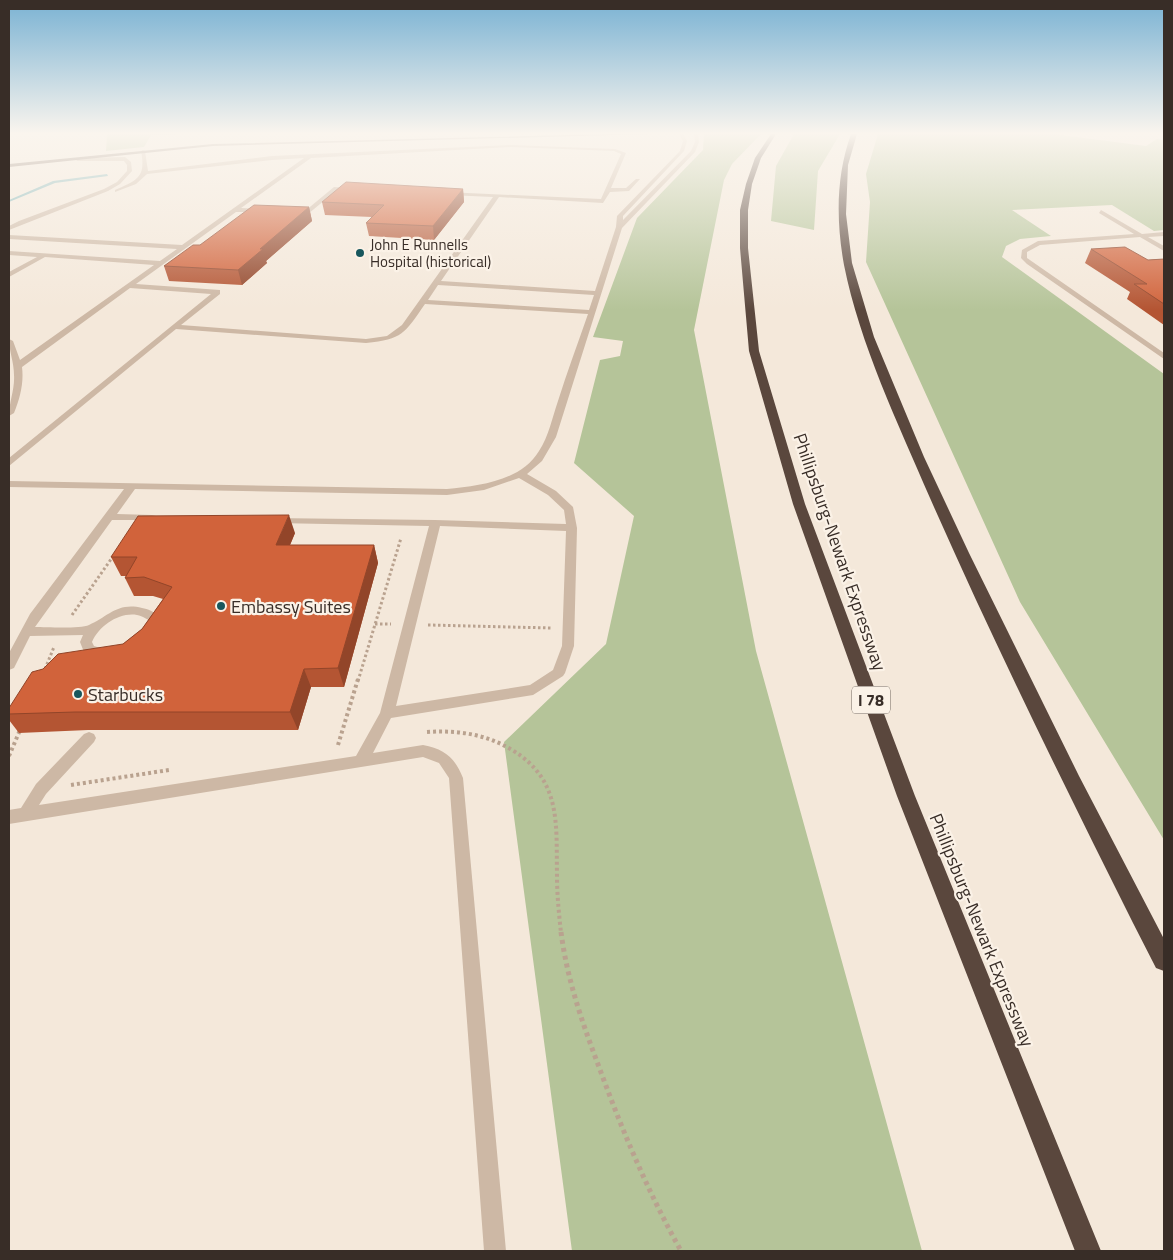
<svg xmlns="http://www.w3.org/2000/svg" width="1173" height="1260" font-family="'Titillium Web',sans-serif">
<rect width="100%" height="100%" fill="#f4e8da"/>
<path fill="#b5c499" d="M107,134H179L151,135L144,147L106,151Z
M704,134H761L732,164L724,180L694,330L756,651L922,1251H572L504,742L606,644L634,516L574,463L600,360L620,356L623,341L593,337L637,218L703,150Z
M794,134H840L818,171L814,230L771,221L776,166Z
M878,134H1053L1146,146L1157,139L1164,140V230L1154,231L1112,205L1012,210L1051,236L1020,239L1006,246L1002,257L1164,374V840L1020,602L866,262L870,202L866,174Z"/>
<g fill="none" stroke-linecap="round" stroke-linejoin="round">
<path fill="#76b0b4" fill-rule="evenodd" d="M107,174L108,176L55,183L9,202V200L53,181Z"/>
<path stroke="#b9a28f" stroke-width="3" stroke-dasharray="2.5 2.5" stroke-linecap="butt" d="M72,615L114,555
M375,624H391
M428,625L551,628
M45,669L54,647
M358,681L401,538"/>
<path stroke="#b9a28f" stroke-width="4" stroke-dasharray="3 3" stroke-linecap="butt" d="M427,732C457,730 486,734 512,750C562,780 556,824 557,876C557,895 559,914 561,933
M338,745L358,679
M9,756L20,730
M71,785L169,770"/>
<path stroke="#b9a28f" stroke-width="5" stroke-dasharray="4 4" stroke-linecap="butt" d="M561,932C567,979 582,1022 599,1067C622,1130 648,1192 681,1251"/>
<path fill="#cdb8a5" fill-rule="evenodd" d="M679,134H683L687,141L684,151L623,216V220L691,151L695,142L694,134H698L699,142L695,152L622,228L556,437L542,461L527,474L556,491L573,507L577,528L574,646L565,673L563,676L533,695L391,718L373,753L423,745C445,749 455,758 463,778L506,1251H484L449,778L439,763L423,757L9,824V810L21,808L36,784L84,734L89,732L94,734L96,738L94,742L46,794L39,805L356,756L380,713L429,526L275,523L270,520L271,518L435,520L566,524L564,510L548,495L519,478L484,490L447,495L135,489L117,514L152,515L156,516L157,518L156,520H112L35,627C46,627 80,629 89,625C108,617 117,602 142,608C148,609 154,611 158,617L156,620L152,621C147,620 143,616 137,615C119,612 99,626 92,642L94,646L110,651L111,654L110,657L105,659L84,652L80,642L83,635L30,636L14,668L9,670V653L30,614L124,489L9,487V481L447,489C479,486 521,481 539,451C549,436 552,418 558,401C567,372 578,343 588,314L425,304C404,334 403,339 366,343L176,329L9,466V458L211,294L130,288L22,367C24,383 20,398 14,413L9,416C9,402 15,389 14,375C14,362 9,351 9,339L13,341L20,360L154,265L45,257L9,277V272L37,257L9,255V251L160,261L177,249L9,239V235L182,245L304,158L272,160L147,174L136,184L115,192V190C138,180 146,177 141,151L143,150L145,151L148,171L272,156L511,145L615,149L626,153L611,188H626L636,179H640L629,191L610,192L603,203L499,197L441,281L595,291L616,227L617,216L680,151L683,141ZM511,147L614,151L621,154L601,199L446,192L448,195L493,197L402,325L387,336L366,339L181,325L220,294V290L136,284L236,212H264L262,209L241,208L311,158ZM438,285L594,295L589,310L428,300ZM440,526L566,531L562,646L553,670L530,685L396,706Z
M125,157L131,162L132,171L120,184L108,191L9,230V226L19,221L104,189L117,182L127,171V165L124,161H77L75,158Z
M334,187L359,189L356,191L337,190L308,214L292,212L305,211Z
M1101,210L1142,234L1164,232V236L1148,237L1164,246V251L1140,237L1040,245L1027,252V258L1164,353V359L1027,264L1021,258L1022,250L1038,241L1134,234L1099,213Z"/>
<path fill="#7b6456" fill-rule="evenodd" d="M609,134H649L213,146L9,167V164L213,144Z"/>
<path fill="#5a473d" fill-rule="evenodd" d="M771,134H776L761,158L752,184L748,210V248L759,351L805,504L915,796L1101,1251H1075L897,796L793,504L749,351L740,248V210L746,184L755,158Z
M851,134H857L848,165L846,214L852,263L874,337L924,457L969,553L1079,776L1164,939V971L1156,968L1133,923C1063,783 993,641 930,498C898,423 860,345 844,265C836,221 836,176 851,134Z"/>
</g>
<path fill="#b45533" d="M463,189L464,202L434,240L369,236L366,223L372,217L325,215L322,202Z
M309,207L312,221L266,261L267,263L242,285L169,281L164,266L200,245Z
M1091,249L1148,260L1164,259V325L1127,299L1130,292L1085,263Z
M295,533L290,545H374L378,563L344,687H311L298,730H88L19,733L9,720V708L123,644L142,629L163,599L153,596H134L125,578L126,576H121L111,557Z"/>
<path fill="#924529" d="M463,189L464,202L434,240L433,226Z
M309,207L312,221L266,261L267,263L242,285L238,270L260,249Z
M289,515L295,533L282,564L276,545Z
M374,545L378,563L344,687L338,668Z
M304,669L311,687L298,730L290,712Z"/>
<path fill="#d1633b" stroke="#924529" d="M346,182L463,189L433,226L366,223L384,205L322,202Z
M254,205L309,207L260,249H263L238,270L164,266L193,245H200Z
M1125,247L1148,260L1164,259V304L1134,284H1147L1091,249Z
M289,515L276,545H374L338,668L304,669L290,712H75L9,714V708L32,672L43,669L58,654L123,644L142,629L172,587L144,577L125,578L137,557H111L138,516Z"/>
<linearGradient id="sky" x2="0" y2="1"><stop stop-color="#7ab2d3"/><stop offset="0.43" stop-color="#faf5ee"/><stop offset="1" stop-color="#faf5ee" stop-opacity="0"/></linearGradient>
<rect width="1173" height="310" fill="url(#sky)"/>
<g fill="#18575d" stroke="#fbf2e7" stroke-width="2">
<circle cx="360" cy="253" r="5"/>
<circle cx="221" cy="606" r="5"/>
<circle cx="78" cy="694" r="5"/>
</g>
<g text-anchor="middle" dominant-baseline="central" stroke-width="4.5" stroke-linejoin="round" paint-order="stroke">
<g font-size="15" fill="#382d27" stroke="#fbf2e7" text-anchor="start">
<text x="370" y="244">John E Runnells<tspan x="370" dy="17">Hospital (historical)</tspan></text>
</g>
<rect fill="#fbf2e7" stroke="#726861" stroke-width="1" x="852" y="686.5" width="38" height="27" rx="4"/>
<g font-size="16" font-weight="bold" fill="#382d27">
<text x="871" y="700">I 78</text>
</g>
<g font-size="18" fill="#382d27" stroke="#fbf2e7">
<text transform="translate(840 552) rotate(71)">Phillipsburg-Newark Expressway</text>
<text transform="translate(982 930) rotate(68)">Phillipsburg-Newark Expressway</text>
</g>
<g font-size="18" fill="#382d27" stroke="#fbf2e7" text-anchor="start">
<text x="231" y="606">Embassy Suites</text>
<text x="88" y="694">Starbucks</text>
</g>
</g>
<rect width="1173" height="1260" fill="none" stroke="#382d27" stroke-width="20"/>
</svg>
